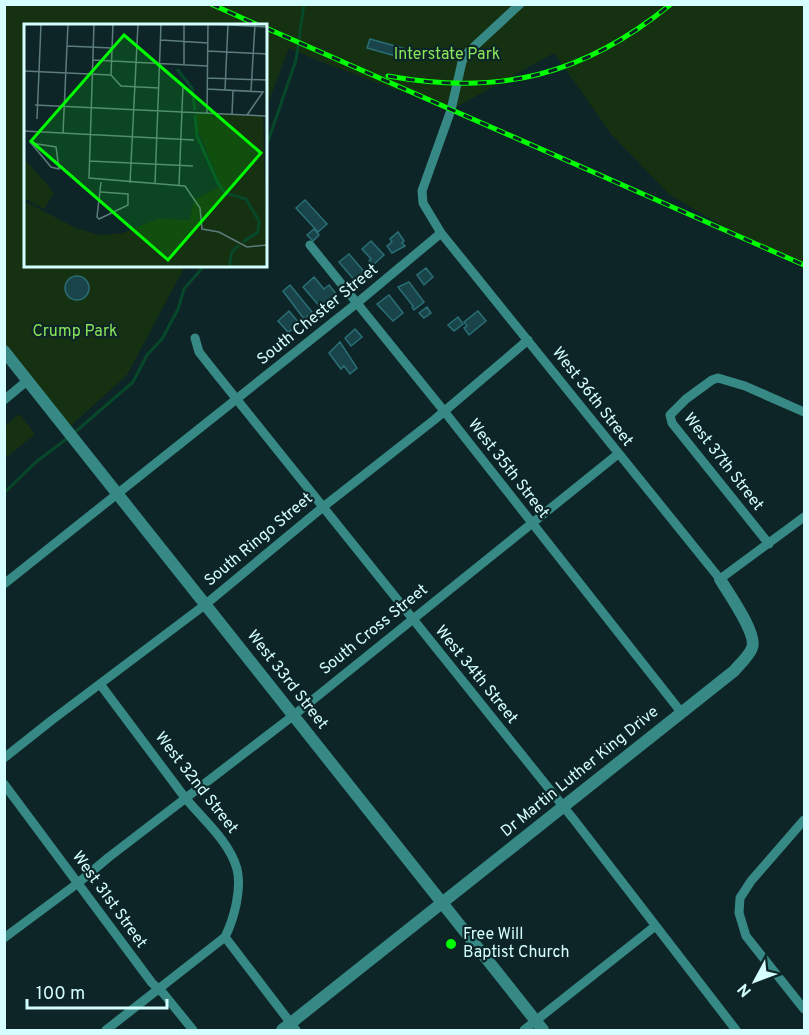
<svg xmlns="http://www.w3.org/2000/svg" width="809" height="1035" font-family="Overpass,sans-serif">
<rect width="100%" height="100%" fill="#0e2527"/>
<path fill="#153111" d="M5,5H804V265L745,239L670,195L612,135L554,53L451,110L324,63L289,48L266,108V26H26V266H185L127,375L67,429L5,350Z
M19,414L35,434L7,457L5,454V426Z"/>
<g fill="none" stroke-linecap="round" stroke-linejoin="round">
<path stroke="#07472a" stroke-width="3" d="M266,147L296,60L304,4
M74,433L133,382L147,355L162,339L178,309L184,289L204,266
M4,493L36,462L69,437"/>
</g>
<path fill="#194449" stroke="#2a6e76" stroke-width="1.5" d="M370,39L406,49L403,58L367,48Z
M305,200L327,224L318,232L296,208Z
M314,229L319,235L313,241L307,235Z
M398,232L404,241L402,243L405,246L392,253L387,246L392,242L390,239Z
M371,241L384,255L373,265L369,261L371,259L362,249Z
M349,254L367,275L357,283L339,262Z
M426,268L433,277L424,285L417,275Z
M65 288a12 12 0 1 1 24 0a12 12 0 1 1-24 0Z
M314,277L324,289L329,285L337,295L321,308L303,287Z
M409,282L424,302L414,310L412,307L413,306L398,287Z
M290,285L312,312L304,319L283,291Z
M389,295L403,313L393,321L377,304Z
M427,307L431,313L424,318L419,313Z
M289,311L299,323L296,325L297,327L288,332L278,321Z
M478,311L486,321L469,335L464,328L467,326L464,322Z
M458,317L463,324L454,331L448,325Z
M355,329L362,337L351,346L345,338Z
M340,342L357,368L350,374L344,366L341,369L329,353Z"/>
<g fill="none" stroke-linecap="round" stroke-linejoin="round">
<path stroke="#368985" stroke-width="9" d="M520,4L465,55L462,62L451,110L422,191L423,203L441,233L720,579L804,517
M310,245L444,411L681,712
M195,338L199,352L214,371L575,821L736,1030
M4,400L28,380
M769,544L672,423L670,415L686,399L712,380L718,378L745,386L804,412
M4,584L357,303L441,233
M100,684C128,721 155,758 183,795C201,818 229,840 237,869C242,889 234,919 225,937
M4,758L52,720L206,604L323,507L434,420L528,340
M4,784L152,983L163,993L193,1030
M804,820L751,881L740,898L739,913L746,936L804,1009
M225,937L296,1030
M4,938L78,883L109,857L294,715L618,454
M106,1030L225,937
M524,1030L654,927"/>
<path stroke="#368985" stroke-width="12" d="M4,351L543,1030
M282,1030L734,671C740,664 749,656 752,648C758,634 728,593 720,579"/>
<defs>
<path id="rail" d="M211,4L260,26
M266,28L804,265
M388,76C499,96 583,76 671,4"/>
</defs>
<use href="#rail" stroke="#00ff03" stroke-width="5"/>
<use href="#rail" stroke="#0e2527" stroke-width="3" stroke-dasharray="9" stroke-linecap="butt"/>
</g>
<circle fill="#00ff03" stroke="#0e2527" stroke-width="2" cx="451" cy="944" r="6"/>
<g text-anchor="middle" dominant-baseline="central" stroke-width="4.5" stroke-linejoin="round" paint-order="stroke">
<g font-size="16" fill="#89e659" stroke="#0e2527">
<text x="447" y="55">Interstate Park</text>
<text x="75" y="332">Crump Park</text>
</g>
<g font-size="16" fill="#d4feff" stroke="#0e2527">
<text transform="translate(318 315) rotate(-39)">South Chester Street</text>
<text transform="translate(592 397) rotate(52)">West 36th Street</text>
<text transform="translate(723 462) rotate(52)">West 37th Street</text>
<text transform="translate(508 469) rotate(52)">West 35th Street</text>
<text transform="translate(259 540) rotate(-40)">South Ringo Street</text>
<text transform="translate(374 630) rotate(-39)">South Cross Street</text>
<text transform="translate(476 675) rotate(51)">West 34th Street</text>
<text transform="translate(287 680) rotate(52)">West 33rd Street</text>
<text transform="translate(580 772) rotate(-39)">Dr Martin Luther King Drive</text>
<text transform="translate(196 783) rotate(52)">West 32nd Street</text>
<text transform="translate(109 900) rotate(54)">West 31st Street</text>
</g>
<g font-size="16" fill="#d4feff" stroke="#0e2527" text-anchor="start">
<text x="463" y="935">Free Will<tspan x="463" dy="18">Baptist Church</tspan></text>
</g>
</g>
<g transform="translate(24 24)">
<rect width="243" height="243" fill="#0e2527"/>
<path d="M172,89L239,92L243,243H0V177L52,204L75,211L99,209L134,195L166,196L170,176L197,162L173,103ZM0,134L30,169L20,185L0,174Z" fill="#153111"/>
<path fill="none" stroke="#07472a" stroke-width="3" d="M153,45L168,64L171,86M171,91L173,112L195,161L201,169L222,175L235,197L234,208L219,218M205,243L208,228L215,221"/>
<path fill="none" stroke="#5d7c7d" stroke-width="1.5" d="M70,0L65,154L161,162L176,184L178,205L195,208L223,223L243,221M190,0L243,3M137,16L184,19M43,22L88,24M184,27L243,30M69,36L183,42M160,41V0M0,47L87,51M87,51L97,62L135,64M87,51L89,0M183,54L243,56M183,65L239,68L223,91M201,66L204,0M227,67L231,0M11,81L243,92M183,89L184,0M208,90L209,67M13,95L17,0M0,107L170,116M39,109L44,0M7,119L32,123L35,145L27,143ZM65,137L169,142M106,159L114,0M131,160L137,0M155,161L159,61M77,168L104,170V181L75,195L73,193L77,158"/>
<path fill="#00ff03" fill-opacity="0.15" stroke="#00ff03" stroke-width="3" d="M100,11L237,129L144,236L7,117Z"/>
<rect width="243" height="243" fill="none" stroke="#d4feff" stroke-width="3"/>
</g>
<rect width="809" height="1035" fill="none" stroke="#d4feff" stroke-width="12"/>
<g transform="translate(755 981) rotate(229)" stroke="#0e2527" stroke-width="4.5" paint-order="stroke">
<path d="M0-4.5L10 22L0 15L-10 22Z" fill="#d4feff"/>
<text y="-9" font-size="16" font-weight="bold" text-anchor="middle" fill="#d4feff">N</text>
</g>
<path d="M27 999v9h140v-9" fill="none" stroke="#d4feff" stroke-width="3"/>
<text x="36" y="999" font-size="18" fill="#d4feff" stroke="#0e2527" stroke-width="4.5" paint-order="stroke">100 m</text>
</svg>
